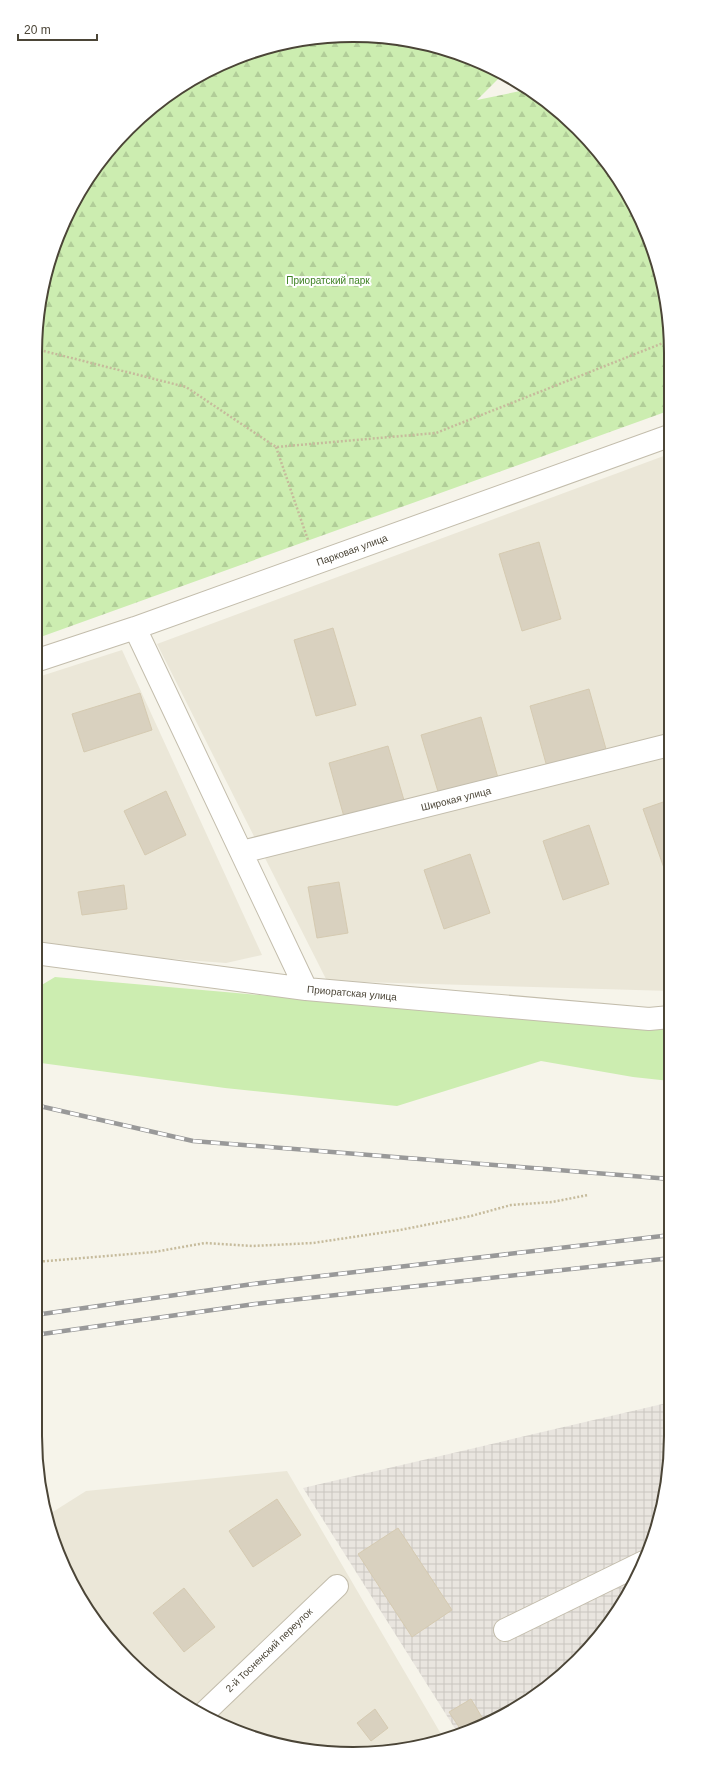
<svg xmlns="http://www.w3.org/2000/svg" width="706" height="1789" font-family="Helvetica,sans-serif">
<defs>
<pattern id="industrial-grid" width="8" height="8" patternUnits="userSpaceOnUse"><rect width="8" height="8" fill="#e9e5df"/><path d="M0 4h8M4 0v8" fill="none" stroke="#c9c6c0"/></pattern>
<pattern id="forest-firs" width="22" height="20" patternUnits="userSpaceOnUse"><rect width="22" height="20" fill="#ccedb0"/><path d="M5 1l3.5 6h-7zM16 11l3.5 6h-7z" fill="#b1cd98"/></pattern>
</defs>
<rect width="100%" height="100%" fill="#f6f4ea"/>
<path fill="#ebe7d8" d="M669,454L670,991L327,981L157,644Z
M122,650L262,955L226,963L35,949V678Z
M287,1471L444,1739L415,1748L311,1751L251,1737L194,1712L114,1645L77,1595L52,1538L48,1515L86,1491Z"/>
<path fill="url(#industrial-grid)" d="M671,1402V1436L660,1519L638,1577L605,1629L529,1701L475,1730L459,1735L303,1488Z"/>
<path fill="#ccedb0" d="M55,977L464,1013L670,1028V1081L633,1077L541,1061L397,1106L225,1088L41,1063L35,1055V989Z"/>
<path fill="url(#forest-firs)" d="M374,36L436,46L501,76L477,100L530,89L592,144L647,231L668,311V411L35,639V353L46,270L68,212L101,159L143,114L194,77L251,52L312,38Z"/>
<path fill="#d9d1bf" stroke="#d5cab1" d="M539,542L561,619L522,631L499,554Z
M333,628L356,705L316,716L294,640Z
M589,689L606,749L547,767L530,706Z
M140,693L152,730L84,752L72,714Z
M481,717L498,778L439,795L421,735Z
M388,746L406,807L346,824L329,763Z
M166,791L186,835L145,855L124,811Z
M669,800L670,866L664,868L643,809Z
M589,825L609,884L563,900L543,841Z
M470,854L490,913L444,929L424,870Z
M339,882L348,933L317,938L308,887Z
M124,885L127,909L82,915L78,892Z
M277,1499L301,1535L253,1567L229,1531Z
M398,1528L452,1610L412,1637L358,1554Z
M184,1588L215,1627L184,1652L153,1613Z
M471,1699L486,1724L463,1733L449,1712Z
M375,1709L388,1728L371,1741L357,1723Z"/>
<g fill="none" stroke-linecap="round" stroke-linejoin="round">
<defs>
<path id="minor" d="M135,628L306,989
M35,661L135,628L669,436
M242,852L669,745
M35,953L306,989L649,1019L670,1017
M505,1630L644,1562
M202,1715L337,1586"/>
</defs>
<use href="#minor" stroke="#c3bdac" stroke-width="24"/>
<path stroke="#c6bb9c" stroke-width="2.5" stroke-dasharray="2 2" stroke-linecap="butt" d="M36,349L186,387L276,447L436,433L668,341
M276,447L308,540
M35,1262L154,1252L205,1243L252,1246L313,1243L400,1230L471,1216L511,1205L552,1202L588,1195"/>
<use href="#minor" stroke="#fff" stroke-width="22"/>
<defs>
<path id="rail" d="M35,1105L193,1141L670,1179
M35,1315L253,1284L671,1235
M35,1335L255,1304L671,1258"/>
</defs>
<use href="#rail" stroke="#999" stroke-width="4.5"/>
<use href="#rail" stroke="#fff" stroke-width="3" stroke-dasharray="9" stroke-linecap="butt"/>
</g>
<g text-anchor="middle" dominant-baseline="central" stroke-width="4" stroke-linejoin="round" paint-order="stroke">
<g font-size="10" fill="#3f8324" stroke="#fff">
<text x="328" y="280">Приоратский парк</text>
</g>
<g font-size="10" fill="#4b4537" stroke="#fff">
<text transform="translate(352 550) rotate(-20)">Парковая улица</text>
<text transform="translate(456 799) rotate(-14)">Широкая улица</text>
<text transform="translate(352 993) rotate(5)">Приоратская улица</text>
<text transform="translate(269 1650) rotate(-44)">2-й Тосненский переулок</text>
</g>
</g>
<path d="M0 0H706V1789H0ZM353 42H353A311 311 0 0 1 664 353V1436A311 311 0 0 1 353 1747H353A311 311 0 0 1 42 1436V353A311 311 0 0 1 353 42Z" fill="#fff" fill-rule="evenodd"/>
<path fill="none" stroke="#4b4537" stroke-width="2" d="M353 42H353A311 311 0 0 1 664 353V1436A311 311 0 0 1 353 1747H353A311 311 0 0 1 42 1436V353A311 311 0 0 1 353 42Z"/>
<path d="M18 34v6h79v-6" fill="none" stroke="#4b4537" stroke-width="2"/>
<text x="24" y="34" font-size="12" fill="#4b4537" stroke="#ffffff" stroke-width="3" paint-order="stroke">20 m</text>
</svg>
